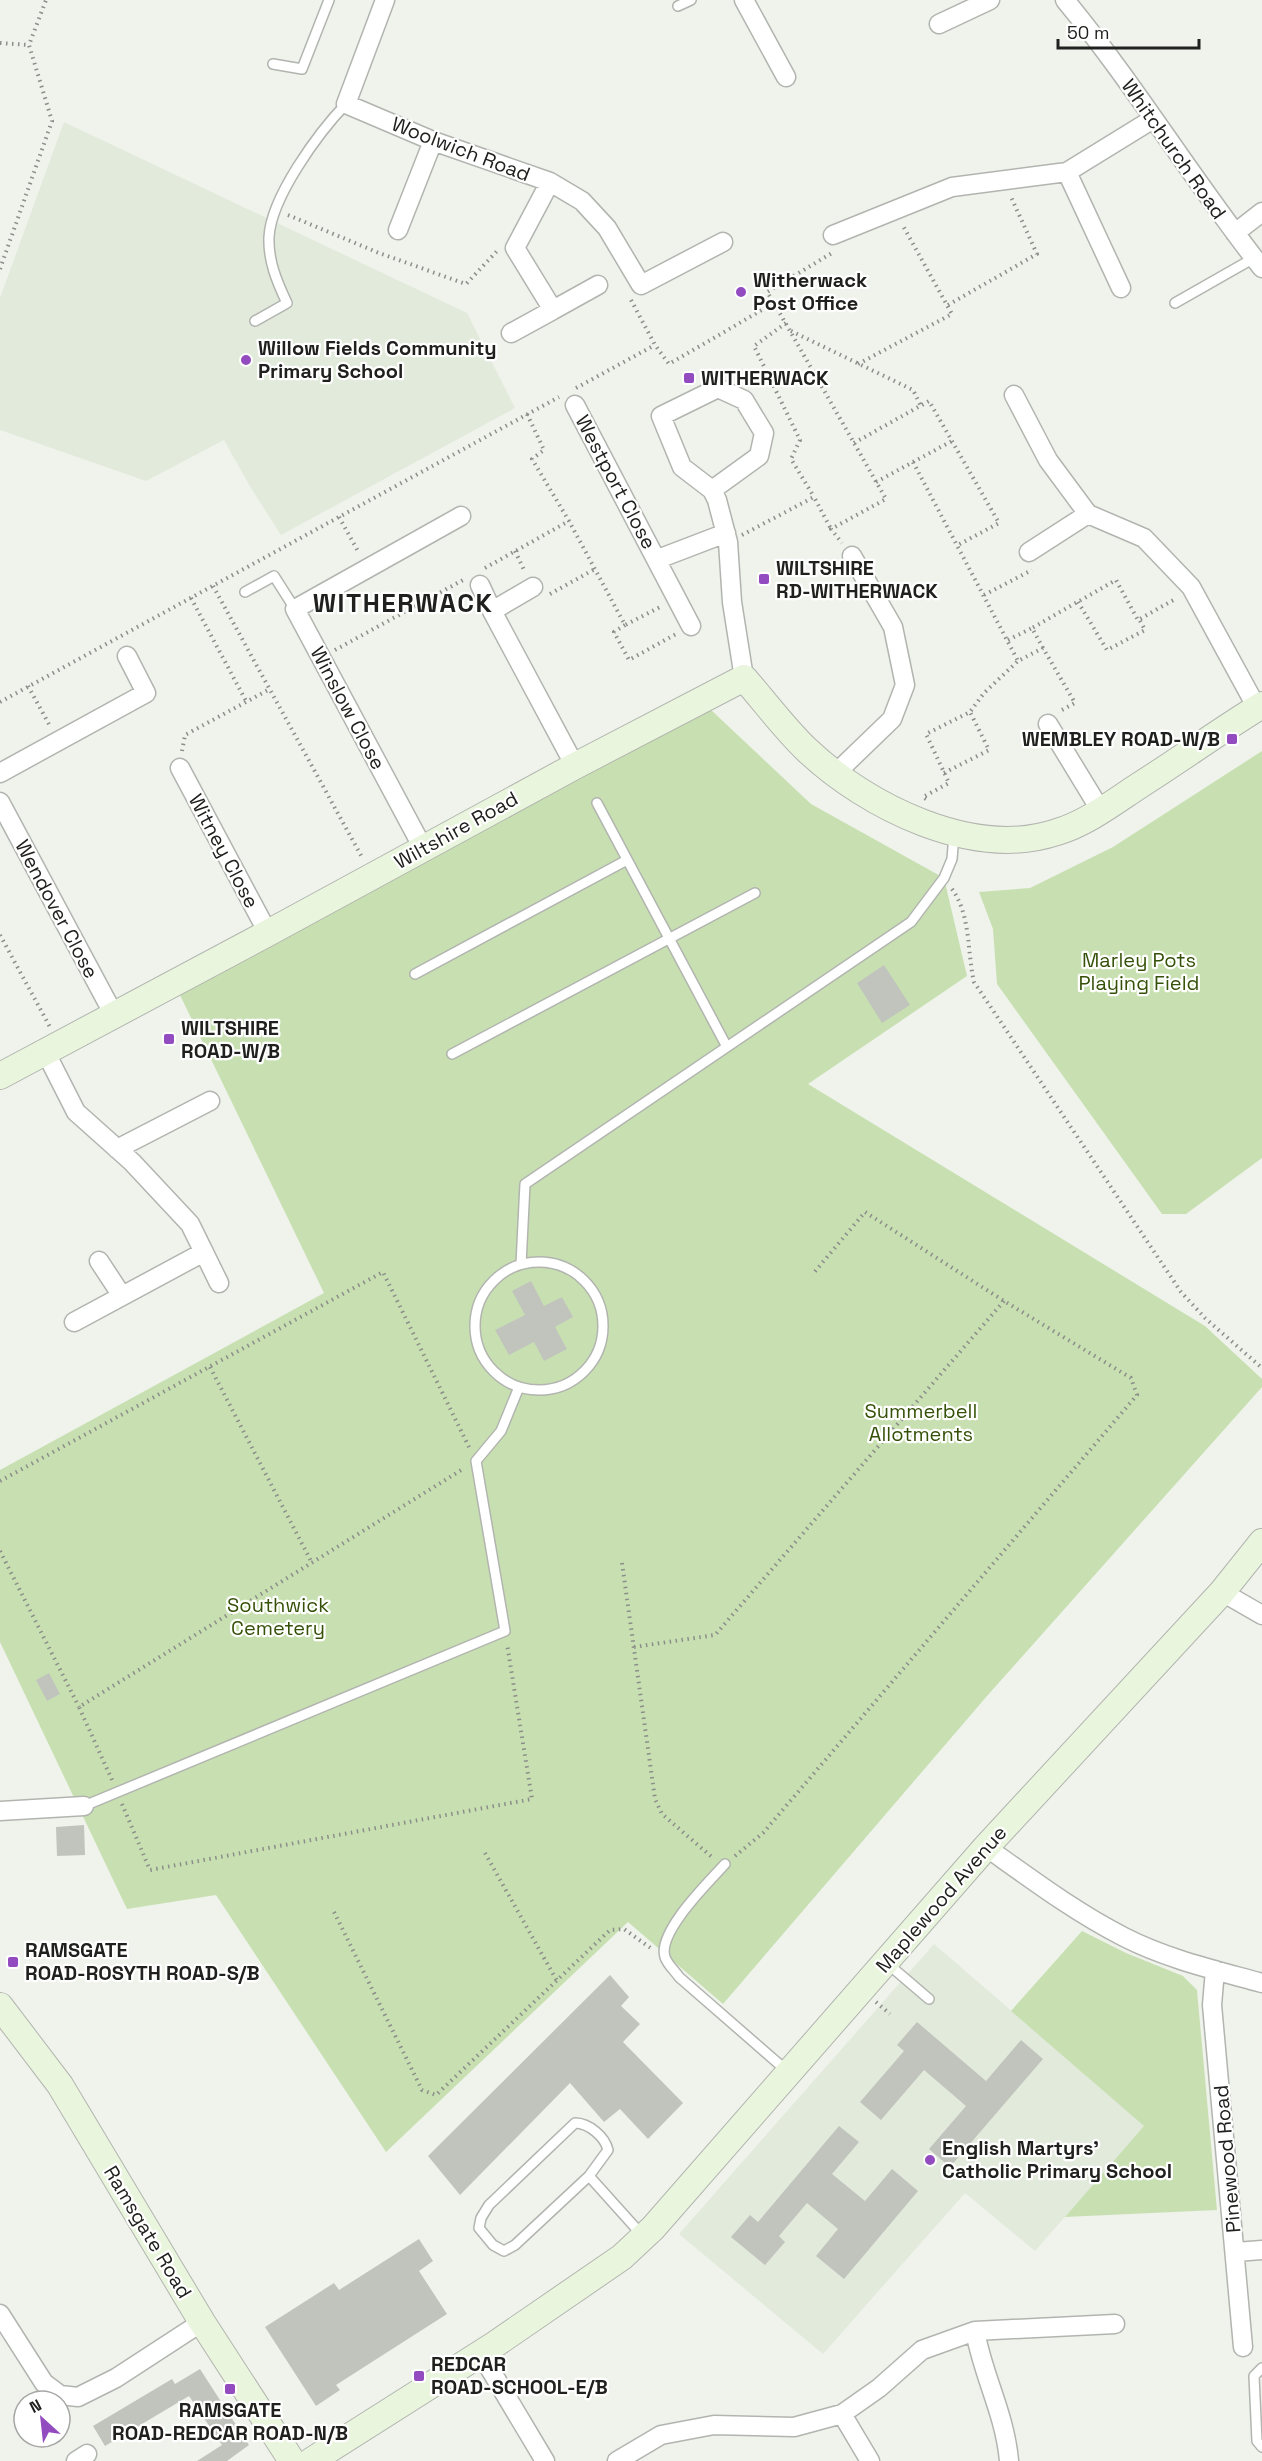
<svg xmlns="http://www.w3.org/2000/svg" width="1262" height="2461" font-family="'Space Grotesk',sans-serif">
<rect width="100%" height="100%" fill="#eff3ec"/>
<path fill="#e2eadc" d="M64,122L467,313L515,408L281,535L251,488L224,440L146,481L0,430V298Z
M934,1944L1145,2126L1035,2251L965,2193L823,2354L679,2234Z"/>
<path fill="#c8e0b1" d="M710,709L811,804L944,878L967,976L808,1084L1205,1326L1262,1379V1387L987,1696L723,2004L628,1922L386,2152L216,1895L127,1909L0,1642V1470L324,1293L179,993Z
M1262,751V1158L1186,1214H1162L997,984L993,929L979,892L1030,888L1113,847Z
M1082,1931L1126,1953L1183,1976L1197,1990L1217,2210L1065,2217L1144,2126L1011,2011Z"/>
<path fill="#c0c4bd" d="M884,965L910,1005L882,1023L857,983Z
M531,1281L544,1306L562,1297L573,1317L555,1327L567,1349L544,1361L534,1342L509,1355L495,1330L525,1315L512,1291Z
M49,1673L60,1694L47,1701L36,1680Z
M84,1825L85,1855L57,1856L56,1827Z
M610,1975L629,1997L621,2006L640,2024L623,2042L683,2103L648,2139L620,2109L604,2122L570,2083L460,2195L428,2156Z
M917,2022L986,2081L1021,2040L1043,2059L950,2167L929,2149L966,2106L924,2070L881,2120L860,2102L904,2051L897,2045Z
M839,2126L859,2142L832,2174L865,2201L892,2169L918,2191L844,2279L816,2256L838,2229L807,2203L779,2236L785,2242L765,2265L731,2237L750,2215L758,2222Z
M419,2239L433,2261L419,2271L447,2314L336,2385L340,2390L316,2406L265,2327L334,2283L339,2290Z
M200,2369L249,2445L227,2461H197L222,2445L189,2396L105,2446L93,2426L172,2379L175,2384Z"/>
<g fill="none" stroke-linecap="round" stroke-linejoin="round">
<defs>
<path id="lane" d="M678,6L691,0
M273,64L302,69L329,0
M1175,303L1254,258
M255,321L287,303C277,282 268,261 269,237C271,197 319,132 346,104
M245,592L274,576L295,609
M597,803L727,1047
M415,974L627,860
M452,1054L755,893
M475 1326a64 64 0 1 1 128 0a64 64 0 1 1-128 0Z
M521,1264L525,1184L911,922L944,878L952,859L954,835
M84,1806L505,1631L476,1461L501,1431L519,1387
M725,1864C709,1882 657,1932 665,1957C667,1964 675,1971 679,1977L787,2071
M888,1964L929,1999
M589,2176L608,2150C605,2137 589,2123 575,2123L489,2205L481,2218L479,2228L493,2245L504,2251L515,2245L589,2176L642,2235
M1262,2368L1254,2376L1257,2441L1262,2447"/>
<path id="street" d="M385,0L346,104L433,141L550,182L582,201L607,228L641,285L723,242
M744,0L786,77
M1065,0C1136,86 1193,181 1262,268
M939,24L990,0
M1067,172L1121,288
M550,182L515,248L553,310L598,285
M398,230L433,141
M1235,233L1262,212
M833,235L952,187L1067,172L1153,119
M511,333L553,310
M1014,395L1048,460L1088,514L1144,538L1191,587L1257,708
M575,405L691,626
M712,490L759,456L764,433L744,400L718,388L661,416L682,467L712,490L717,500L728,542L732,602L744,678
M1029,552L1088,514
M658,559L726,533
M480,585L492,611
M533,587L492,611L575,766
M1048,724L1101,811
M180,768L268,933
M0,773L146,693L127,656
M836,773L892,719L905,685L893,627L852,556
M0,802L114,1015
M423,848L295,609L461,516
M46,1053L76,1112L132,1162L190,1224L219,1283
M117,1149L210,1101
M99,1261L122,1296
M74,1322L204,1252
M1222,1592L1262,1615
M0,1811L84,1806
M986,1847C1031,1879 1075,1912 1124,1937C1167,1959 1215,1970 1262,1983
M1215,1970L1212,2005L1243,2347
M1236,2252L1262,2250
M0,2314L44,2383L60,2395L78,2397L116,2378L202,2322
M975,2331C983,2376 1005,2414 1009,2461
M481,2354L545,2461
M842,2414L870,2461
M76,2461L87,2454
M617,2461L661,2435L714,2425L794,2427L842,2414L879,2388L922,2350L975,2331L1115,2324"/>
<path id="secondary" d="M0,1076L268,933L575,766L744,678C765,702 785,729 807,750C867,807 974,860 1057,832C1087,823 1114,802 1140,785C1181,759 1221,730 1262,705
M0,2006L60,2085L202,2322L292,2461
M311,2461L494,2345L622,2257L653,2228L986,1847L1222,1592L1262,1542"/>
</defs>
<use href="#lane" stroke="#b2b5af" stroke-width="12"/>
<use href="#street" stroke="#b2b5af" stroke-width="21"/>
<use href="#secondary" stroke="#b2b5af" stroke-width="28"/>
<path stroke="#8c8e8a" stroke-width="4" stroke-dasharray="1.5 4.5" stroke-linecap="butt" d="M0,43L29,45
M288,215L379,253L466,284L499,249
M0,269L52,121L29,45L46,0
M631,300L655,345L669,364L774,303L767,292L832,253
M774,303L886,499L831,529L842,543
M948,305L1037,254L1011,197
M786,323L754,346L800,440L791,459L814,497
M791,331L913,390L921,406
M858,364L952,314L902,224
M576,388L655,345
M527,414L544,450L532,459L569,521L625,625L662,606
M854,443L929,401L999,523L958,545
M913,462L1018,661L1043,648L1075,703L1058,712
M876,482L952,441
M339,517L359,553
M742,535L814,497L831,529
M515,551L525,572
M485,568L569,521
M213,586L363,859
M550,594L595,569
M984,595L1032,570
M191,598L246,701
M1078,602L1107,650L1145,630L1139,619
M625,625L614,632L629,660L676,634
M1008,640L1032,628
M1043,648L1032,628L1116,580L1138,620L1177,598
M335,650L463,580
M28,686L51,728
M0,702L559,397
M182,751L185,735L270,689
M944,773L989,750L970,712
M926,799L923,797L949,783L926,734L970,712L984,693L1018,661
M952,889C971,915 967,952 974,982L1181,1292L1205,1318L1262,1368
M0,935L50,1027
M210,1367L312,1563
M0,1481L383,1272L470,1449
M0,1551L79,1707
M622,1563L655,1799L662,1814L713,1858
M634,1647L715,1635L1004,1301
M112,1780L79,1707L463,1469
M122,1804L150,1870L532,1799L507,1644
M485,1853L557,1981
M735,1856L763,1833L1137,1395L1131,1378L1004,1301L865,1212L812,1275
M334,1912L422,2090L436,2095L610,1930L624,1929L652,1949
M876,2002L890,2014"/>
<use href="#lane" stroke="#fff" stroke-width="9"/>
<use href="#street" stroke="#fff" stroke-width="18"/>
<use href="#secondary" stroke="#eaf5de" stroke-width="26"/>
</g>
<g fill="#934cc0" stroke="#fff" stroke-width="2">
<circle cx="741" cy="292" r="6"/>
<circle cx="246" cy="360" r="6"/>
<rect x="683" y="372" width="12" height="12" rx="3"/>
<rect x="758" y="573" width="12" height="12" rx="3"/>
<rect x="1226" y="733" width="12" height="12" rx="3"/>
<rect x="163" y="1033" width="12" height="12" rx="3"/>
<rect x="7" y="1956" width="12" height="12" rx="3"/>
<circle cx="930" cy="2160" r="6"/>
<rect x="413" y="2370" width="12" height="12" rx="3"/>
<rect x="224" y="2383" width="12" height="12" rx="3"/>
</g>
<g text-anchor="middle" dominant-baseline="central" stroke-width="4.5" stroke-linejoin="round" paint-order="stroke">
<g font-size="20" fill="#20211f" stroke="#fff">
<text transform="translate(461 149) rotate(21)">Woolwich Road</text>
<text transform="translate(1174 149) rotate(55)">Whitchurch Road</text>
<text transform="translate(616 482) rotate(62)">Westport Close</text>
<text transform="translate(348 708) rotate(62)">Winslow Close</text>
<text transform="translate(456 830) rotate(-29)">Wiltshire Road</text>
<text transform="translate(224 851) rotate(62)">Witney Close</text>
<text transform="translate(57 909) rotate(62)">Wendover Close</text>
<text transform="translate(941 1899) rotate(-49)">Maplewood Avenue</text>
<text transform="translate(1227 2159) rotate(-95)">Pinewood Road</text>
<text transform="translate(148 2232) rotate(59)">Ramsgate Road</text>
</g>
<g font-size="20" font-weight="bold" fill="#20211f" stroke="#fff" text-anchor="start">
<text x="753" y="280">Witherwack<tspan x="753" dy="23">Post Office</tspan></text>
<text x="258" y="348">Willow Fields Community<tspan x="258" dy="23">Primary School</tspan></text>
<text x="701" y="378">WITHERWACK</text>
<text x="776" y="568">WILTSHIRE<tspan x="776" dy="23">RD-WITHERWACK</tspan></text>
<text x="1220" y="739" text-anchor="end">WEMBLEY ROAD-W/B</text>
<text x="181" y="1028">WILTSHIRE<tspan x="181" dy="23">ROAD-W/B</tspan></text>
<text x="25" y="1950">RAMSGATE<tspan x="25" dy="23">ROAD-ROSYTH ROAD-S/B</tspan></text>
<text x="942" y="2148">English Martyrs'<tspan x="942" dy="23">Catholic Primary School</tspan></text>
<text x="431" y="2364">REDCAR<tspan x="431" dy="23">ROAD-SCHOOL-E/B</tspan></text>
<text x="230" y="2410" text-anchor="middle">RAMSGATE<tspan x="230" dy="23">ROAD-REDCAR ROAD-N/B</tspan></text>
</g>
<g font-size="20" fill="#355108" stroke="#fff">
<text x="1139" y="960">Marley Pots<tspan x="1139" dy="23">Playing Field</tspan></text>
<text x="921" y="1411">Summerbell<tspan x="921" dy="23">Allotments</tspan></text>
<text x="278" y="1605">Southwick<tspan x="278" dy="23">Cemetery</tspan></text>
</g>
<g font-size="26" font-weight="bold" letter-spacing="1.5" fill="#20211f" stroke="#fff">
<text x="403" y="603">WITHERWACK</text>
</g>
</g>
<g transform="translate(42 2419) rotate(333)"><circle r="28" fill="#ffffff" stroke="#a6a6a5" stroke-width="1.5"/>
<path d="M0-4.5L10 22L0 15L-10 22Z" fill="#934cc0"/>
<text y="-9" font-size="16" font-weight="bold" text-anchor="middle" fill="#20211f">N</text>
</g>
<path d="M1058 39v9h141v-9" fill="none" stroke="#20211f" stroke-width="3"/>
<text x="1067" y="39" font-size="18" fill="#20211f" stroke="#ffffff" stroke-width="4.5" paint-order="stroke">50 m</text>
</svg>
